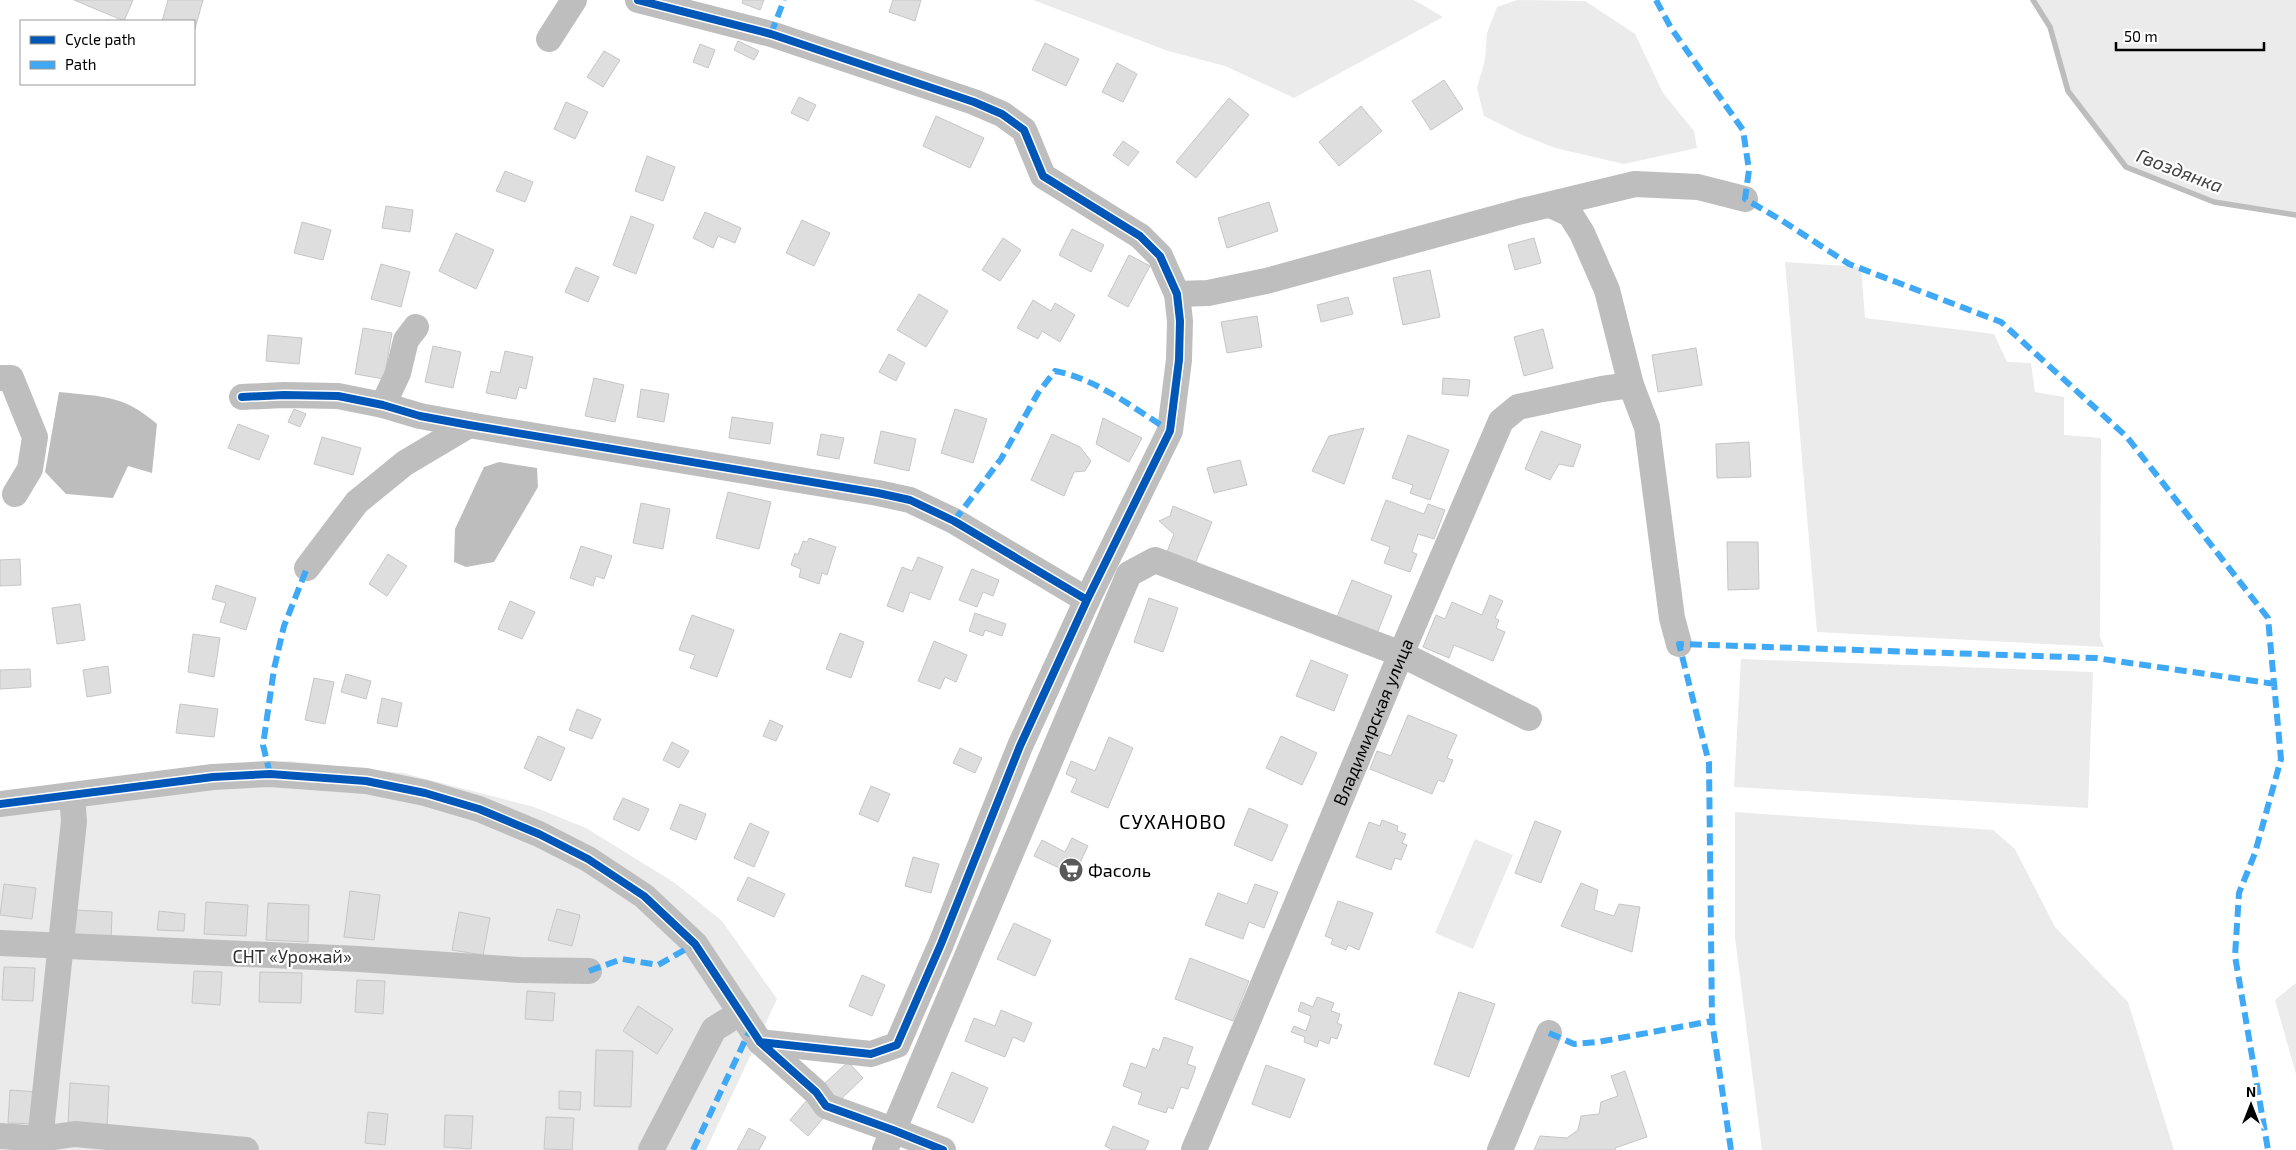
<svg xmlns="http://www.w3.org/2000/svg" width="2296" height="1150" font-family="'Exo 2',sans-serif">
<rect width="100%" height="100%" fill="#fff"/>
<path fill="#ebebeb" d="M1033,0H1414L1443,17L1294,98L1225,66L1168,51Z
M1517,0L1585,1L1635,34L1663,93L1694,131L1697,148L1624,164L1555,148L1520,134L1484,116L1477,88L1485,60L1487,33L1497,7Z
M2033,0H2296V215L2214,202L2126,167L2068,91L2050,27Z
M1785,262L1861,267L1865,318L1994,334L2007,362L2031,363L2035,392L2064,397V435L2101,438L2100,637L2104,647L1817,632Z
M1741,659L2093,672L2088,808L1734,787Z
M290,761L403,773L534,807L586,828L675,883L722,921L777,999L706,1150H0V794L163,771Z
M1735,812L1993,830L2015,849L2055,927L2128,1002L2174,1150H1762L1735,938Z
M1475,839L1513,855L1473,949L1435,933Z
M2296,983V1074L2275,1000Z"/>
<path fill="#bdbdbd" d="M59,392C103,397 122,394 157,424L152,473L128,466L113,498L66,494L45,472Z
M499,462L537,468L538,487L494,562L466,567L454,562L455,529L484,467Z"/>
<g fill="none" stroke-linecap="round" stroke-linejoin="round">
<path stroke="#bdbdbd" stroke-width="5.5" d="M2033,0L2050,27L2068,91L2126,167L2214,202L2296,215"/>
</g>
<path fill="#dedede" stroke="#c6c6c6" d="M74,0H133L124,21Z
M168,0H203L194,32V21H162Z
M743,0H764L760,10L742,3Z
M893,0H921L915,21L889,12Z
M738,41L759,51L754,60L734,50Z
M1045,43L1079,59L1066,86L1032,70Z
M700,44L715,50L708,68L693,62Z
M604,51L620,60L603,87L587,77Z
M1117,63L1137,74L1123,102L1102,92Z
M1444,80L1463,109L1431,130L1412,101Z
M799,97L816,105L808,121L791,113Z
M1229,98L1249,115L1196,178L1176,162Z
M566,102L588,112L575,139L554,129Z
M1361,106L1382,131L1339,166L1319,142Z
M936,116L984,138L970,168L923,146Z
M1123,141L1139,152L1128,166L1113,155Z
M647,156L675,167L663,201L635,191Z
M505,171L533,182L525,202L496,191Z
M1269,202L1278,231L1227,248L1218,218Z
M386,206L413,210L410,232L382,228Z
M705,212L741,228L735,243L718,236L713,248L693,238Z
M631,216L654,225L636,274L613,265Z
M802,220L830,233L814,266L786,253Z
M302,222L331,230L323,260L294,253Z
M1072,229L1104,245L1091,272L1059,255Z
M456,233L494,250L476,289L439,271Z
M1003,238L1021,250L1000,281L982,270Z
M1534,238L1541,263L1515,270L1508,245Z
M1129,255L1150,266L1128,307L1108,296Z
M381,264L410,272L401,307L371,299Z
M576,267L599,277L588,302L565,292Z
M1430,270L1440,317L1403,325L1393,278Z
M919,294L948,311L926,347L897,330Z
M1348,297L1353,314L1321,322L1317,305Z
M1033,300L1051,311L1055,303L1075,315L1060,342L1042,331L1038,339L1017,328Z
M1257,316L1262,347L1227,353L1221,322Z
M363,328L392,333L384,379L355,374Z
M1543,329L1553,368L1524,376L1514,337Z
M268,335L302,338L299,364L266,361Z
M433,346L461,352L453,388L425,382Z
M1696,348L1702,385L1658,392L1652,355Z
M505,351L533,357L526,389L519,387L516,399L486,393L491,371L500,373Z
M889,354L905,363L896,381L879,372Z
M594,378L624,385L615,422L585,416Z
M1443,378L1470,380L1468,396L1442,394Z
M641,389L669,394L664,422L637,417Z
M294,409L306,414L300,427L288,422Z
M955,409L987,419L973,463L941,453Z
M732,417L773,423L770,444L729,438Z
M1103,418L1142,438L1129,462L1096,444Z
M238,424L269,436L259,460L228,448Z
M1364,428L1344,484L1312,471L1329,436Z
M881,431L916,439L909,471L874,463Z
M1541,431L1581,445L1573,467L1559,464L1550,480L1525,469Z
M821,434L844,438L839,459L817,455Z
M1052,434L1080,447L1091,461L1085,471L1074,472L1064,496L1031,480Z
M1408,435L1449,450L1430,500L1410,493L1413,485L1392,478Z
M322,437L361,448L353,475L314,464Z
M1749,442L1751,477L1717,478L1716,444Z
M1240,460L1247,485L1214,493L1207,468Z
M728,492L771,502L759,549L716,538Z
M1386,500L1424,514L1428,504L1445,510L1434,539L1418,534L1412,552L1417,554L1410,572L1384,563L1390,547L1371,540Z
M641,503L670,509L663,549L633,543Z
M1173,506L1212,522L1195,564L1167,552L1174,534L1159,521L1170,516Z
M809,538L836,547L827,575L822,573L819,584L799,577L801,569L791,565L795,553L798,555L803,541L807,542Z
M1727,542H1758L1759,589L1728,590Z
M581,546L612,556L604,579L596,576L593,586L570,578Z
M388,554L407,566L387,596L369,584Z
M918,557L943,567L930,600L910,592L903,612L887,606L902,567L912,571Z
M20,559L21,585L0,586V560Z
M972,569L999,580L993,596L983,592L977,607L959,600Z
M1352,580L1392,596L1376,636L1336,619Z
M216,585L256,598L246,630L220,622L226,603L212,599Z
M1490,595L1503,601L1495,618L1499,620L1496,628L1505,632L1493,661L1454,645L1449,658L1423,647L1436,615L1445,619L1452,602L1482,615Z
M1149,598L1178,608L1163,652L1134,642Z
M510,601L535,612L522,639L498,629Z
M80,604L85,640L57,644L52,608Z
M975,613L1006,624L1002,636L985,630L983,636L969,631Z
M692,615L734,630L717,677L690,668L695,655L679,650Z
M840,633L864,642L851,678L826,669Z
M193,634L220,638L214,677L188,672Z
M934,641L967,655L956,682L945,677L940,689L918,681Z
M1311,660L1348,675L1334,711L1296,696Z
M108,666L111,693L87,697L83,670Z
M30,669L31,687L0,689V670Z
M346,674L371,681L366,699L341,692Z
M314,678L334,682L325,724L305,720Z
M382,698L402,703L397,727L377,723Z
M180,704L218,709L214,737L176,733Z
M577,709L601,719L592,739L569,730Z
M1408,715L1457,735L1447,758L1453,760L1444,782L1438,780L1432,794L1370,769L1377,751L1391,756Z
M770,720L783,726L776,741L763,736Z
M538,736L565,748L551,781L524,768Z
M1281,736L1317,753L1302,785L1266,768Z
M1109,737L1133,748L1108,808L1071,792L1077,779L1066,774L1071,761L1095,771Z
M672,742L689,751L679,768L663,760Z
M960,748L982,758L975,773L953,763Z
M871,786L890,794L878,822L859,814Z
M623,798L649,809L639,831L613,819Z
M680,804L706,814L696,840L670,829Z
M1249,808L1288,825L1272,861L1234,845Z
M1382,820L1398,826L1397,831L1406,834L1402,843L1407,845L1401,860L1395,858L1391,870L1356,857L1369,822L1380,826Z
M1535,821L1561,831L1541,883L1515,873Z
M750,823L769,832L754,867L734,858Z
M1072,838L1088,846L1074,875L1034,856L1042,840L1065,852Z
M913,857L939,864L931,893L905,886Z
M748,877L785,894L774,917L737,900Z
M1581,883L1598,890L1594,910L1614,916L1619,904L1640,907L1632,952L1561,926Z
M4,884L36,888L32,919L0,915Z
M1255,884L1278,892L1264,928L1249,922L1243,939L1205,925L1218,893L1247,904Z
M350,891L380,895L374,940L344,937Z
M1338,901L1373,913L1359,950L1348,945L1346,950L1331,944L1333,939L1325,936Z
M206,902L248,905L246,936L204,934Z
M268,903L309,905L308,942L266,940Z
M557,909L580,915L572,946L548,940Z
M75,910L112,912L111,941L74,940Z
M159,911L185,914L184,931L157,930Z
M459,912L490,918L483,955L452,950Z
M1014,923L1051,940L1035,976L997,959Z
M1190,958L1249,981L1233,1021L1175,999Z
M4,967L35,968L33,1001L2,1000Z
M194,971L222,972L220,1005L192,1003Z
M260,972L302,973L301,1003L259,1002Z
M862,975L885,985L872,1016L849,1006Z
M357,980L385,981L383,1014L355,1012Z
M527,991L555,993L553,1021L525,1019Z
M1459,992L1495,1004L1469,1077L1434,1064Z
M1317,997L1334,1003L1331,1011L1340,1014L1337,1023L1342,1025L1337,1039L1331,1037L1329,1044L1319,1040L1317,1047L1304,1042L1305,1037L1291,1032L1294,1026L1306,1031L1311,1016L1298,1011L1301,1002L1313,1007Z
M638,1006L673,1029L657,1054L623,1031Z
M1001,1010L1032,1023L1024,1042L1013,1037L1005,1057L965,1041L974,1018L995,1026Z
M1164,1037L1193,1047L1187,1064L1196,1067L1188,1089L1181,1087L1173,1109L1168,1107L1166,1113L1138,1104L1142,1093L1123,1086L1131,1063L1146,1068L1153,1048L1159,1051Z
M596,1050L633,1051L631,1107L594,1106Z
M848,1062L863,1078L839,1101L824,1084Z
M1266,1065L1305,1079L1290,1118L1252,1104Z
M1625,1071L1647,1137L1615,1148L1616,1150H1534L1540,1136L1567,1138L1578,1130L1581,1116L1599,1114L1601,1102L1618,1096L1611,1076Z
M952,1072L988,1088L973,1123L937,1107Z
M70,1083L109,1086L107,1126L68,1124Z
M10,1090L38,1092L36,1124L8,1123Z
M559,1091L581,1092L580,1110L559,1109Z
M808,1099L826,1115L808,1136L790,1120Z
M368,1112L388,1114L385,1145L365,1143Z
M445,1115L473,1116L471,1149L444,1147Z
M546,1117L574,1118L572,1150L544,1149Z
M1113,1126L1149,1141L1145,1150H1112L1105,1146Z
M749,1128L766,1137L759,1150H737Z"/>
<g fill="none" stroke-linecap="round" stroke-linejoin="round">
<g stroke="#bebebe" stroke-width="26">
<path d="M638,0L771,34L974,102L1002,114L1024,130L1043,176L1140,236L1160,256L1177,294L1180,321L1179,360L1170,431L1087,600"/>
<path d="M549,39L574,0"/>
<path d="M1550,205L1570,214L1582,233L1607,290L1631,385L1647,427L1672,618L1679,644"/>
<path d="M1177,294L1208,293L1266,281L1522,211L1635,184L1698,187L1745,199"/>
<path d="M0,378H11L35,437L30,469L15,494"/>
<path d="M242,397L284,395L338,396L383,405L420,416L469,425L878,493L910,500L954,521L1087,600L1020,746L941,944L897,1045L871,1054L760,1042"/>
<path d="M383,405L398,373L406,340L416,327"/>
<path d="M307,568L357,502L405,463L469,425"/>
<path d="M0,804L213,777L270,774L366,781L425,793L479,809L539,834L588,859L644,896L695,944L760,1042L816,1092L826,1106L893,1130L943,1150"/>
<path d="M0,943L359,959L520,970L589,971"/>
<path d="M0,1136L40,1139L75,1134L246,1150"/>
<path d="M39,1150L74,821L72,796"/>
<path d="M651,1150L714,1029L740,1013"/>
<path d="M885,1150L1129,574L1155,560L1401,654L1529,718"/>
<path id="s1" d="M1194,1150L1401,654L1501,421L1518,407L1602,389L1631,385"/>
<path d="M1500,1150L1549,1033"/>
</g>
<path stroke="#3fa9f5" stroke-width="6" stroke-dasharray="12 6" stroke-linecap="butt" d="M1656,0L1671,28L1743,130L1749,170L1745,199L1781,220L1849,264L2001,322L2127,437L2268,618L2281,759L2255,853L2239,893L2235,956L2268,1150
M771,34L784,0
M954,521L1001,459L1038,393L1055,371C1097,379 1135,409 1170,431
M270,774L263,745L274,669L284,626L307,568
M589,971L622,959L658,965L695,944
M1549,1033L1574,1044L1598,1042L1712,1021
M693,1150L751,1028
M1731,1150L1712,1021L1709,763L1679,644L2096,658L2275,684"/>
<defs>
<path id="cycleway" d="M638,0L771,34L974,102L1002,114L1024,130L1043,176L1140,236L1160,256L1177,294L1180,321L1179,360L1170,431L1087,600
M242,397L284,395L338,396L383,405L420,416L469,425L878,493L910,500L954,521L1087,600L1020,746L941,944L897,1045L871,1054L760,1042
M0,804L213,777L270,774L366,781L425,793L479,809L539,834L588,859L644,896L695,944L760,1042L816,1092L826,1106L893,1130L943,1150"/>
</defs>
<use href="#cycleway" stroke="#fff" stroke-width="11"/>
<use href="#cycleway" stroke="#0057b8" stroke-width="8"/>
</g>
<defs>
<symbol id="supermarket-disc" viewBox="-11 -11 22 22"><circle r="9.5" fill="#595959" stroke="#fff"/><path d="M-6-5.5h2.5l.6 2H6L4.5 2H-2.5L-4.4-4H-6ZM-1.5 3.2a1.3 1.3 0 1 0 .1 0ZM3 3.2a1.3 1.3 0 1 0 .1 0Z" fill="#fff"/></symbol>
</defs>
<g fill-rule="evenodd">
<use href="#supermarket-disc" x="1057" y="856" width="28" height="28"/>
</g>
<g text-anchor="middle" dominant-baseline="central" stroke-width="4.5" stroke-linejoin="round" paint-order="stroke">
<g font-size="18" fill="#000" stroke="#fff">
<text stroke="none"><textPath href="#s1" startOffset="464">Владимирская улица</textPath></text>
</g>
<g font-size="18" fill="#000" stroke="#fff" text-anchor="start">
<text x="1088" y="870">Фасоль</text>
</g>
<g font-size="18" fill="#313131" stroke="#fff">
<text x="292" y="956">СНТ «Урожай»</text>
</g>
<g font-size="19" font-style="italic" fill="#424242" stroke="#fff">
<text transform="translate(2180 170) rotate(21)">Гвоздянка</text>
</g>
<g font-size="20" letter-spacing="1" fill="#000" stroke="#fff">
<text x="1173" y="821">СУХАНОВО</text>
</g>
</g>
<rect x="20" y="20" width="175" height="65" fill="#ffffff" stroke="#999999"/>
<rect x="30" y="36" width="25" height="8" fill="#0057b8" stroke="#999999"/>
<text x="65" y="45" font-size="15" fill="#000000">Cycle path</text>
<rect x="30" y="61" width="25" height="8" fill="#3fa9f5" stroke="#999999"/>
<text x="65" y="70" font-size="15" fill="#000000">Path</text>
<g transform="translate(2251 1105)" stroke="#ffffff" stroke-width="4" paint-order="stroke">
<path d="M0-4L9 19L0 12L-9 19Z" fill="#000000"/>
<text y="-8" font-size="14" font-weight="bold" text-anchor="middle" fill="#000000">N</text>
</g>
<path d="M2116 42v8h148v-8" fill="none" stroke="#000000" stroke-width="2.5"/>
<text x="2124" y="42" font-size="15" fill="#000000" stroke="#ffffff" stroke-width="4" paint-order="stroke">50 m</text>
</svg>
